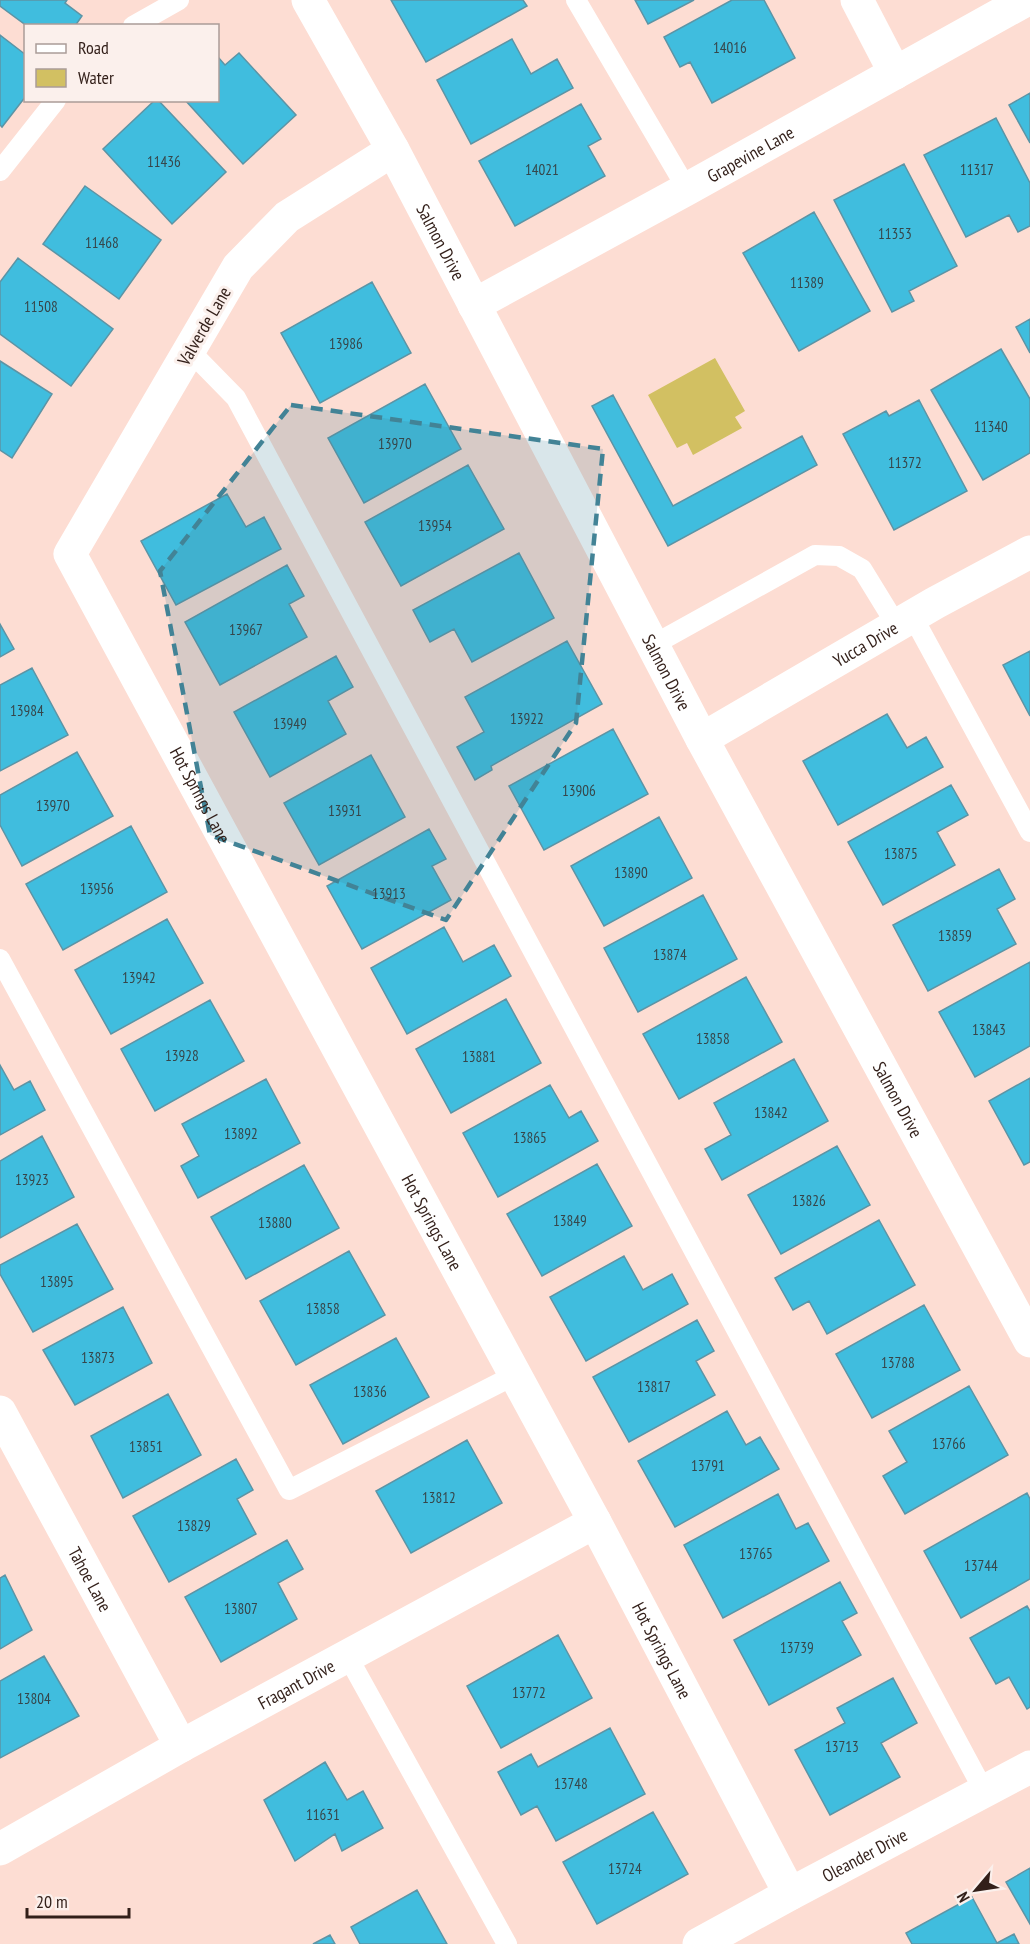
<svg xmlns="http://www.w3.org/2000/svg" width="1030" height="1944" font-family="'PT Sans Narrow',sans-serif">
<rect width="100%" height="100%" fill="#fdddd3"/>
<path fill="#d2c062" d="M715,358L745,411L735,417L742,428L693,455L687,443L677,448L648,395Z"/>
<path fill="#40bdde" stroke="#5c94a5" stroke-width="1.5" d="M0,0H67L65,3L82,16L75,26H27L0,6Z
M391,0H523L527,6L426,62Z
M635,0H694L648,24Z
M732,0H764L795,58L712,103L690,62L680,67L664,37Z
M0,35L26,55V96L2,127L0,125Z
M512,39L531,74L557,59L573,88L471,144L437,80Z
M239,53L296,115L243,164L185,100H218V57L225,65Z
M1030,93V143L1009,105Z
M155,100H158L226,172L172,224L103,149Z
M581,104L601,139L588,146L605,176L515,226L479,161Z
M996,118L1030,183V226L1018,232L1009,215L966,237L924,155Z
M904,164L957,266L909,291L914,301L892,312L834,200Z
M85,186L161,240L119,299L43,244Z
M814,212L870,311L799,351L743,253Z
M18,258L113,329L71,386L0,334V282Z
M372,282L411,353L320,403L281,333Z
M1030,319V353L1016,327Z
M1001,349L1030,399V453L983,480L931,390Z
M0,361L52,394L12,458L0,450Z
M425,384L461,449L364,503L328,438Z
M613,395L673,506L802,436L817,465L668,546L592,406Z
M919,400L967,491L894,530L843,434L886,411L889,416Z
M468,465L504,529L401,586L365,522Z
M227,494L246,527L264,517L281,549L176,605L141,541Z
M519,553L554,618L472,662L454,629L430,642L413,610Z
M287,565L304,596L289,604L307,637L220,685L185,622Z
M0,624L14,649L0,657Z
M567,641L602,704L491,766L492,770L475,780L457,747L484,732L465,697Z
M1030,651V716L1003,665Z
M336,656L353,687L328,701L346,734L270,777L234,712Z
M32,668L68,735L0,771V685Z
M887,714L907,748L926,737L943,767L838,825L803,761Z
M613,729L648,794L544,850L509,786Z
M77,752L113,816L22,866L0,825V795Z
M371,755L405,817L319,865L284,803Z
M951,785L968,815L937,832L955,865L883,905L848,842Z
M659,817L692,878L604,926L571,866Z
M131,826L167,892L63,950L26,884Z
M429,829L446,859L432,866L451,900L362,949L327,886Z
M999,869L1015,899L997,909L1016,944L928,991L893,925Z
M703,895L737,959L638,1012L604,948Z
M167,919L203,983L111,1034L75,970Z
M444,927L463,962L494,945L511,976L407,1034L371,968Z
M1030,962V1046L975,1077L939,1012Z
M746,977L782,1042L679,1099L643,1034Z
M506,999L541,1063L451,1113L416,1049Z
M210,1000L244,1061L155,1111L121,1049Z
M794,1059L828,1121L722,1180L705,1149L731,1135L714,1103Z
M0,1065L14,1090L30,1081L45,1110L0,1135Z
M1030,1078V1162L1024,1165L989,1101Z
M266,1079L300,1143L198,1198L181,1166L199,1156L182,1124Z
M550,1085L569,1118L581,1111L598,1141L498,1197L463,1133Z
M42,1136L74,1197L0,1238V1161Z
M837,1146L870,1205L781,1254L748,1195Z
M597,1164L632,1226L542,1276L507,1214Z
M304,1165L339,1228L246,1279L211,1217Z
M879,1220L915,1285L827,1334L809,1301L793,1310L775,1278Z
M77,1224L113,1289L33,1332L0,1274V1265Z
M349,1251L385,1315L296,1365L260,1301Z
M624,1256L643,1290L672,1274L688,1304L586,1361L550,1297Z
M924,1305L960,1370L872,1418L836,1354Z
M123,1307L152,1363L75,1405L43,1350Z
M697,1320L714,1351L696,1361L715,1395L629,1442L593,1377Z
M396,1338L429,1397L343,1444L310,1385Z
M969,1386L1008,1455L905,1514L883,1476L907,1462L889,1431Z
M168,1394L201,1455L123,1498L91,1436Z
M727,1411L746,1445L760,1437L779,1469L675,1527L638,1461Z
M467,1440L502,1503L411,1553L376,1491Z
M236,1459L253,1490L237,1499L256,1534L169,1582L133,1516Z
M1027,1493L1030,1499V1579L961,1618L924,1551Z
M778,1494L796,1529L808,1523L829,1561L723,1618L684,1545Z
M287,1540L303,1569L278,1583L297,1619L221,1662L185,1597Z
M5,1575L32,1630L0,1649V1578Z
M840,1582L857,1613L842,1621L861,1655L769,1705L734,1640Z
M1027,1606L1030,1611V1707L1027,1709L1009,1677L996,1684L970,1638Z
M558,1635L592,1698L501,1748L467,1686Z
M44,1656L79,1716L0,1758V1681Z
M893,1678L917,1723L881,1743L900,1777L830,1815L795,1750L845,1723L837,1708Z
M610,1728L645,1794L556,1841L537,1806L521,1815L498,1772L531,1754L538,1767Z
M325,1762L347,1800L363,1791L383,1828L342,1851L335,1834L295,1861L264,1800Z
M653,1812L688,1874L597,1924L563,1862Z
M1030,1868V1924L1006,1882Z
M417,1890L447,1944H360L351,1927Z
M972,1897L997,1943L1014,1934L1019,1944H912L906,1933Z
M330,1935L335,1944H313Z"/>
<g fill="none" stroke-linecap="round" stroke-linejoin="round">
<path stroke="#fff" stroke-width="20" d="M576,0L687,189
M133,26L179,0
M0,171L56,100
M190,351L236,398L984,1791
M913,617L1030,832
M653,645L815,555L839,556L862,569L897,626
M0,959L289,1490L515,1375
M348,1657L507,1944"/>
<g stroke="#fff" stroke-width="33">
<path id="s1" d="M308,0L393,150L702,739L1030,1341"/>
<path d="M857,0L895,73"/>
<path id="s2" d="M393,150L287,217L238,267L70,554L595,1522L790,1894"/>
<path id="s3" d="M474,305L687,189L1026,0"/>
<path id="s4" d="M702,739L935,603L1030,552"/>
<path id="s5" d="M0,1412L181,1746"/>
<path id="s6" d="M0,1849L181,1746L595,1522"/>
<path id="s7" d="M699,1944L790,1894L1030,1767"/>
</g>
</g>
<path fill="#428396" fill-opacity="0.2" stroke="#428396" stroke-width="4.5" stroke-dasharray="12 8" stroke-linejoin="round" d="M291,405L603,449L576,723L446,920L210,835L160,571Z"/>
<g text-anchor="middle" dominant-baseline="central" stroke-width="6" stroke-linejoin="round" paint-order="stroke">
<g font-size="15" fill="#36464a">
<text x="730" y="47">14016</text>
<text x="164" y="161">11436</text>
<text x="542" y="169">14021</text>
<text x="977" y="169">11317</text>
<text x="895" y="233">11353</text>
<text x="102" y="242">11468</text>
<text x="807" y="282">11389</text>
<text x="41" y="306">11508</text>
<text x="346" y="343">13986</text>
<text x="991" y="426">11340</text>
<text x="395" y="443">13970</text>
<text x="905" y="462">11372</text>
<text x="435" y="525">13954</text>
<text x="246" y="629">13967</text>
<text x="27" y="710">13984</text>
<text x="527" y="718">13922</text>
<text x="290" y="723">13949</text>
<text x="579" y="790">13906</text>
<text x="53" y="805">13970</text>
<text x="345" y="810">13931</text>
<text x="901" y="853">13875</text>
<text x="631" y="872">13890</text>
<text x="97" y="888">13956</text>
<text x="389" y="893">13913</text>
<text x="955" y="935">13859</text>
<text x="670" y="954">13874</text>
<text x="139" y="977">13942</text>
<text x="989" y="1029">13843</text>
<text x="713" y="1038">13858</text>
<text x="182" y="1055">13928</text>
<text x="479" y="1056">13881</text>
<text x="771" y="1112">13842</text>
<text x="241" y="1133">13892</text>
<text x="530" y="1137">13865</text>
<text x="32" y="1179">13923</text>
<text x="809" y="1200">13826</text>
<text x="570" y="1220">13849</text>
<text x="275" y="1222">13880</text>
<text x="57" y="1281">13895</text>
<text x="323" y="1308">13858</text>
<text x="98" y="1357">13873</text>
<text x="898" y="1362">13788</text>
<text x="654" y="1386">13817</text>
<text x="370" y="1391">13836</text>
<text x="949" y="1443">13766</text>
<text x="146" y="1446">13851</text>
<text x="708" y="1465">13791</text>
<text x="439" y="1497">13812</text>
<text x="194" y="1525">13829</text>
<text x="756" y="1553">13765</text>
<text x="981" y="1565">13744</text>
<text x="241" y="1608">13807</text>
<text x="797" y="1647">13739</text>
<text x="529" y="1692">13772</text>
<text x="34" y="1698">13804</text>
<text x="842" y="1746">13713</text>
<text x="571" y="1783">13748</text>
<text x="323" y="1814">11631</text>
<text x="625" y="1868">13724</text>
</g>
<g font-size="18" fill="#321f19" stroke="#fbf0ec">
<text stroke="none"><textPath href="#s3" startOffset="315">Grapevine Lane</textPath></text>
<text stroke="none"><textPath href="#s1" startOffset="276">Salmon Drive</textPath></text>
<text transform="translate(204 326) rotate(-60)">Valverde Lane</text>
<text stroke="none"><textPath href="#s4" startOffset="189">Yucca Drive</textPath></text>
<text stroke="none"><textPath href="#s1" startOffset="762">Salmon Drive</textPath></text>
<text stroke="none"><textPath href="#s2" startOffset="802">Hot Springs Lane</textPath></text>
<text stroke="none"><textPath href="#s1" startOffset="1248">Salmon Drive</textPath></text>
<text stroke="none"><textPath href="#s2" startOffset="1288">Hot Springs Lane</textPath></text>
<text stroke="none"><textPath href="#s5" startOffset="190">Tahoe Lane</textPath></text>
<text stroke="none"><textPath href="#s2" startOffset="1774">Hot Springs Lane</textPath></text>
<text stroke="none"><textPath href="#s6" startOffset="339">Fragant Drive</textPath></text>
<text stroke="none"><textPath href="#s7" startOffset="188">Oleander Drive</textPath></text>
</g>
</g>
<rect x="24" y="24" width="195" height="78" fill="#fbf0ec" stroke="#ab9c98" stroke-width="1.5"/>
<rect x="36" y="44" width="30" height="9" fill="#ffffff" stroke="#ab9c98" stroke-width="1.5"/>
<text x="78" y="54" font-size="18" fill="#321f19">Road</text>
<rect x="36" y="69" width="30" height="18" fill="#d2c062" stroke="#ab9c98" stroke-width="1.5"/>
<text x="78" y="84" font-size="18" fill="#321f19">Water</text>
<g transform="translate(976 1890) rotate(241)" stroke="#fbf0ec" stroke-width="4.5" paint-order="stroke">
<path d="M0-4.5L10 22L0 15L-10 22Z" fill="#321f19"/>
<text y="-9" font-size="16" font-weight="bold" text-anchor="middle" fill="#321f19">N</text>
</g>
<path d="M27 1908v9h102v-9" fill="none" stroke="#321f19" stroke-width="3"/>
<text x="36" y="1908" font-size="18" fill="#321f19" stroke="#fbf0ec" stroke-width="4.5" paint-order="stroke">20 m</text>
</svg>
